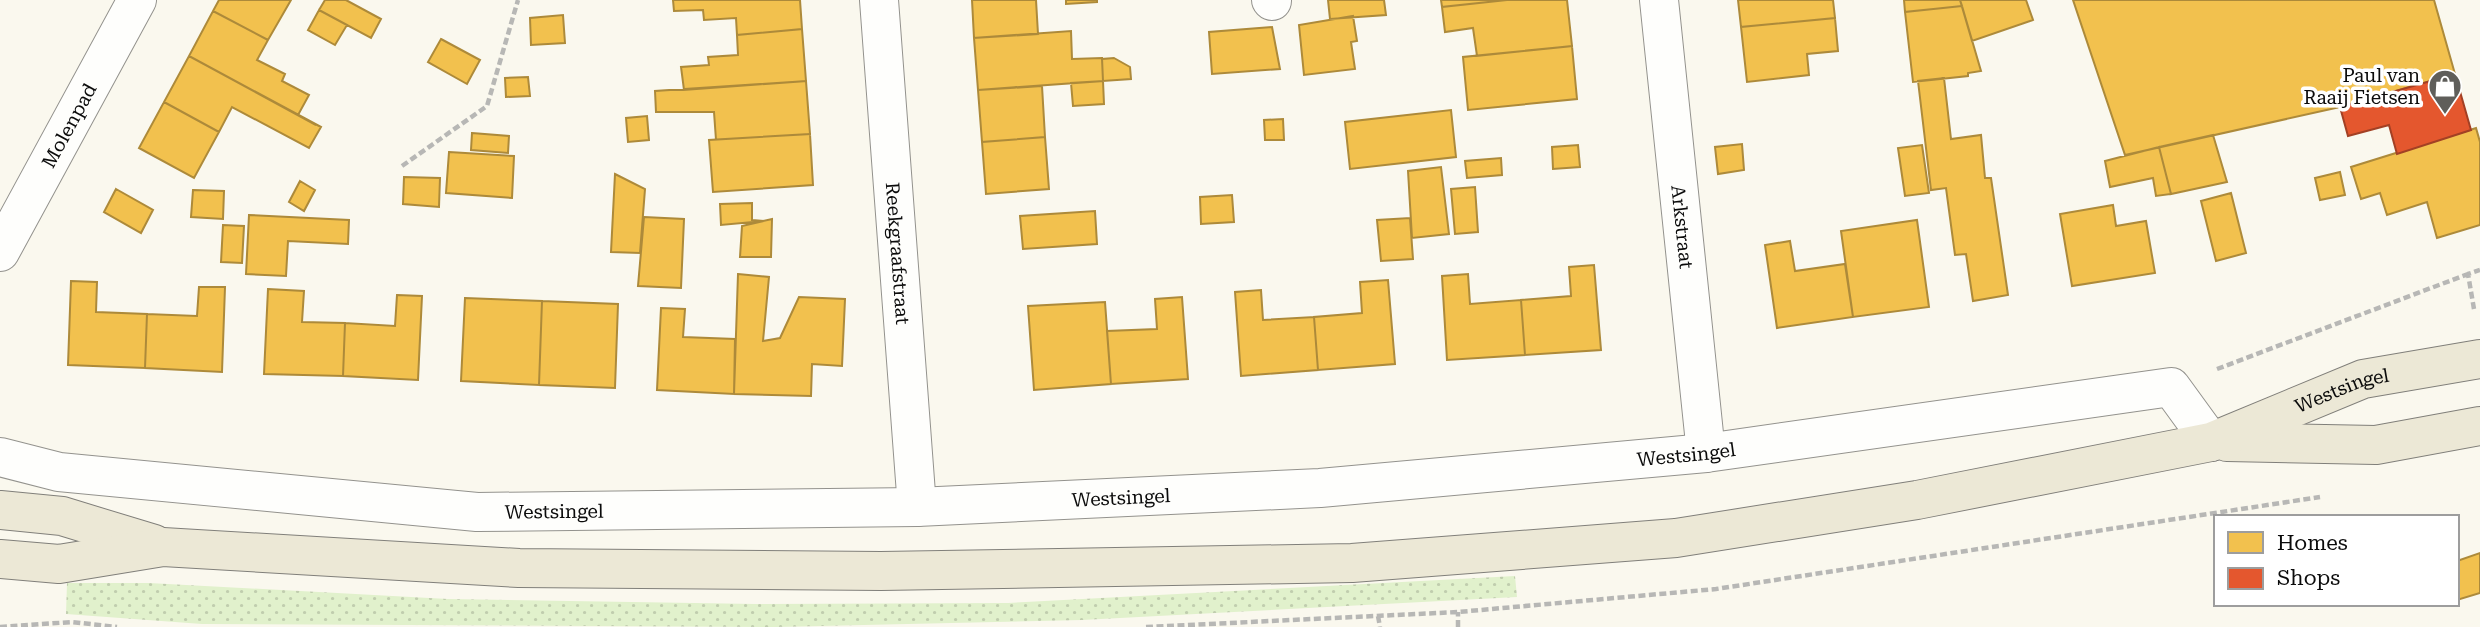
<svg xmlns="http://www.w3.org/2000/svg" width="2480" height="627" font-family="'Roboto Serif',serif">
<defs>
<pattern id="grass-dots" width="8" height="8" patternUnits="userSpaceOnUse" patternTransform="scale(1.75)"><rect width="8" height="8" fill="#e1f1cc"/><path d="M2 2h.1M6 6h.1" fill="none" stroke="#c0cdae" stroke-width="1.8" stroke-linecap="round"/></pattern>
</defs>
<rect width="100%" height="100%" fill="#faf8ee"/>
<path fill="url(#grass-dots)" d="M1515,576L1517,597L1082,620L776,627L202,624L66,614L67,583H149L448,599L756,604L1008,603Z"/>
<path fill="#f2c14e" stroke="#ad8a3a" stroke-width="2" d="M219,0H291L268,40L213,11Z
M325,0H346L381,19L371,38L319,10Z
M673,0H800L802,29L737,35L736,18L704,20L703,10L674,11Z
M972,0H1036L1038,34L974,38Z
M1066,0H1097V2L1066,4Z
M1328,0H1384L1386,15L1330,19Z
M1441,0H1507L1442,7Z
M1507,0H1567L1572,46L1477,56L1473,28L1445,32L1442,7Z
M1738,0H1833L1835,18L1741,27Z
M1904,0H1960L1962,6L1905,12Z
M1960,0H2026L2033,20L1972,41Z
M2073,0H2434L2455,74L2340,107L2125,155Z
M1962,6L1981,71L1968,73V76L1913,82L1905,12Z
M319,10L347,25L335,45L308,30Z
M213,11L268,40L257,60L285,74L282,81L309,95L298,115L316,125L189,56Z
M563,15L565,43L531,45L530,18Z
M1353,16L1357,41L1351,42L1355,69L1304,75L1299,25Z
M1835,18L1838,51L1807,54L1809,75L1747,82L1741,27Z
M1272,27L1280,69L1212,74L1209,32Z
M802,29L806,81L684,90L681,67L709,65L708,57L738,55L737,35Z
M1071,31L1072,59L1102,58L1103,81L978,90L974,38Z
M441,39L480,60L467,84L428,62Z
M1572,46L1577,99L1468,110L1463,57Z
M189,56L321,127L309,148L232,107L219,132L164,102Z
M1114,58L1130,67L1131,79L1103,81L1102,59Z
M528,77L530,96L506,97L505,78Z
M1944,78L1951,139L1981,135L1985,178H1991L2008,295L1973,301L1966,254L1955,255L1946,188L1931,190L1918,81Z
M806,81L810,134L709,140H716L714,112H656L655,91Z
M1103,81L1104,104L1073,106L1071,83Z
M1042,86L1045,137L982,142L978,90Z
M164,102L219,132L194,178L139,148Z
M1451,110L1456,157L1350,169L1345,122Z
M647,116L649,140L628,142L626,118Z
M1283,119L1284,140H1265L1264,120Z
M2476,128L2480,142V225L2437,238L2427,202L2387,215L2380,193L2361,199L2351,167Z
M472,133L509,136L508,153L471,150Z
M810,134L813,185L713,192L709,140Z
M2213,135L2227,182L2171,194L2159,147Z
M1045,137L1049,189L986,194L982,142Z
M1742,144L1744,170L1718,174L1715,147Z
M1578,145L1580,167L1553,169L1552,147Z
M1922,145L1929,193L1905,196L1898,148Z
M2159,147L2171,194L2156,196L2153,178L2110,187L2105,161Z
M449,152L514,156L512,198L446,193Z
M1501,158L1502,175L1467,178L1465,161Z
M1441,167L1449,234L1412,238L1408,171Z
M2340,172L2345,195L2320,200L2315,178Z
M615,174L645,189L640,253L611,252Z
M404,177L440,178L439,207L403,204Z
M300,181L315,190L304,211L289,202Z
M1475,187L1478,232L1455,234L1451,189Z
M116,189L153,210L141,233L104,212Z
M193,190L224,191L223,219L191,217Z
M2231,193L2246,253L2216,261L2201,201Z
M1232,195L1234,222L1201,224L1200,197Z
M752,203V220L764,221L721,225L720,204Z
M2113,205L2116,226L2146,221L2155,273L2072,286L2060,214Z
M1095,211L1097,244L1023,249L1020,216Z
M249,215L349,220L348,244L288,241L286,276L246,274Z
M644,217L684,219L681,288L638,286Z
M1410,218L1413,259L1381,261L1377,220Z
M772,219L771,257H740L742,226Z
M1917,220L1929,307L1853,317L1841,231Z
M223,225L244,226L242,263L221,262Z
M1790,241L1795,271L1845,264L1853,317L1777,328L1765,245Z
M1594,265L1601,350L1525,355L1521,300L1571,296L1569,267Z
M738,274L769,277L763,341L780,338L799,297L845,299L842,366L812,364L811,396L734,394Z
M1468,274L1470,304L1521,300L1525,355L1447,360L1442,276Z
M1388,280L1395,364L1318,370L1314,317L1362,313L1360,282Z
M71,281L97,282L96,312L147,314L145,368L68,365Z
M199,287H225L222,372L145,368L147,314L197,316Z
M268,289L304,291L302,322L345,323L343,376L264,374Z
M1261,290L1263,320L1314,317L1318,370L1241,376L1235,292Z
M397,295L422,296L418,380L343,376L345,323L395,326Z
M1182,297L1188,379L1111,384L1107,331L1157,329L1155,299Z
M465,298L542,301L539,385L461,381Z
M542,301L618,304L615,388L539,385Z
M1105,302L1111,384L1034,390L1028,306Z
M661,308L685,309L683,337L735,339L734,394L657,390Z
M2480,553V593L2457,600V561Z"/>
<path fill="#e4572e" stroke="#a34024" stroke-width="2" d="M2455,74L2471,130L2397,154L2389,125L2348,136L2340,107Z"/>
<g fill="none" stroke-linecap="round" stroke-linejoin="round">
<defs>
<g id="minor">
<path id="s1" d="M879,0L917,507"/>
<path d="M1271,0L1272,1"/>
<path id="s2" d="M1659,0L1706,453"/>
<path id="s3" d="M0,252L137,0"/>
<path id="s4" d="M0,457L59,472L477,512L917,507L1320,488L1706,453L2171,387L2211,442"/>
</g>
<g id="major">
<path d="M2227,442L2376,445L2480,426"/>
<path d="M0,510L62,516L154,544"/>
<path id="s5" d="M0,559L59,564L163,547L519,568L881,571L1352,563L1676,538L1917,500L2211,442L2363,379L2480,359"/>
</g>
</defs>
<use href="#minor" stroke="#93928d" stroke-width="40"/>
<use href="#major" stroke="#807f7a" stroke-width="40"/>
<path stroke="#b7b7b5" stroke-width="4.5" stroke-dasharray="7 3.5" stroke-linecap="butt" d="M402,166L487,106L518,0
M2474,309L2468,274L2480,270
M2217,369L2468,274
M1378,616L1380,627
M0,627L72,622L117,627
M1146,627L1458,612L1716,589L2320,497
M1458,627V612"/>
<use href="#minor" stroke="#fefefc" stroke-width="38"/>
<use href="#major" stroke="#ece8d6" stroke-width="38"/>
</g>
<defs>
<symbol id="shop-pin" viewBox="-11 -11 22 30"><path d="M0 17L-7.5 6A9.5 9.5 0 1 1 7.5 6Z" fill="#5f5e5a" stroke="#fff"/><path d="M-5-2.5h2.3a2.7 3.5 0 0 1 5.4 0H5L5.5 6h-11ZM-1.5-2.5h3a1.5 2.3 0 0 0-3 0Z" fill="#fff"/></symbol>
</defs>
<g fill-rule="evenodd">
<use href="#shop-pin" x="2426" y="67" width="38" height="52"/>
</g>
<g text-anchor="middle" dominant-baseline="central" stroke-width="7" stroke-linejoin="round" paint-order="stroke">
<g font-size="19" fill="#0b0b0b" stroke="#fff" text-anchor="end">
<text x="2420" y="75">Paul van<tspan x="2420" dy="22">Raaij Fietsen</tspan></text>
</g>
<g font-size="19" fill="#0b0b0b" stroke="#fff">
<text stroke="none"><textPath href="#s3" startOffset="144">Molenpad</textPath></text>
<text stroke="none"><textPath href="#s2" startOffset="228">Arkstraat</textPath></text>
<text stroke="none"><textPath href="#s1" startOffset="254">Reekgraafstraat</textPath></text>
<text stroke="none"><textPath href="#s5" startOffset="2364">Westsingel</textPath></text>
<text stroke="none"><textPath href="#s4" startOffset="1692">Westsingel</textPath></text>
<text stroke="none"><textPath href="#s4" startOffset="1125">Westsingel</textPath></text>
<text stroke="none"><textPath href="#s4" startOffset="558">Westsingel</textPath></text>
</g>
</g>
<rect x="2214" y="515" width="245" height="91" fill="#ffffff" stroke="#9d9d9d" stroke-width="2"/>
<rect x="2228" y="532" width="35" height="21" fill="#f2c14e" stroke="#9d9d9d" stroke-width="2"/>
<text x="2277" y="550" font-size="21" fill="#0b0b0b">Homes</text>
<rect x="2228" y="568" width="35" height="21" fill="#e4572e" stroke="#9d9d9d" stroke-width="2"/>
<text x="2277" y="585" font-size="21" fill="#0b0b0b">Shops</text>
</svg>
